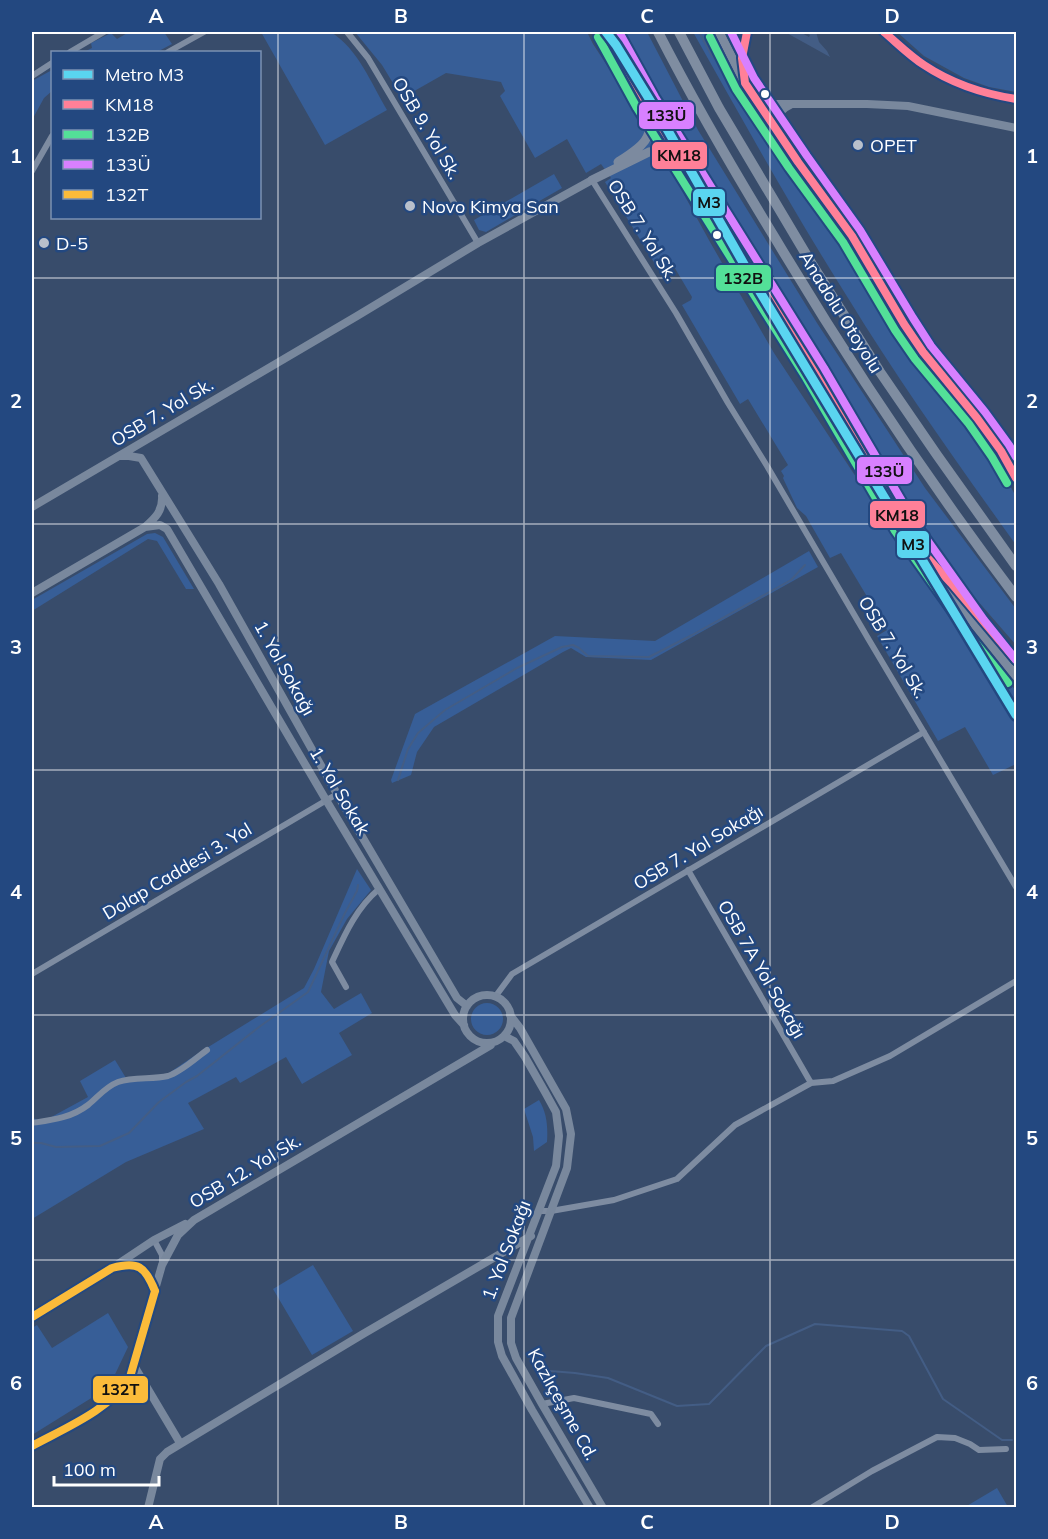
<svg xmlns="http://www.w3.org/2000/svg" width="1048" height="1539" font-family="Mulish,sans-serif">
<rect width="100%" height="100%" fill="#384c6b"/>
<path fill="#375e97" d="M129,32H164L172,44L157,52H84L92,48L91,43L111,33L117,39Z
M261,32H331C358,49 371,83 387,110L325,145Z
M355,32H587L593,44L647,127L710,242L774,353L854,474L976,640L1016,691V764L993,775L965,727L938,741L877,636L887,630L841,553L830,558L806,516L797,508L783,478L784,476L781,471L788,465L748,399L740,404L682,305L691,300L692,297L673,265L663,267L658,269L605,182L611,178L601,164L586,173L567,139L535,158L500,96L505,91L501,82L446,73L402,98L382,65Z
M618,32H647L698,130L817,323L925,488L1016,609V645L937,554L892,488L836,388L718,191Z
M693,32H711L735,84L783,154L857,257L897,327L1001,468L1016,497V545C958,464 900,383 848,298C793,211 743,121 693,32Z
M897,32H1016V92L989,87L964,78L924,56Z
M52,70V91L44,98L32,120V81Z
M554,174L562,188L486,232L479,230L474,220Z
M155,533L163,537L194,589H186L157,541L148,539L32,611V600L147,534Z
M809,551L818,567L651,660L586,657L571,648L563,652L434,727L417,752L411,775L392,783L391,780L415,714L555,636L655,641Z
M357,869L371,890L347,919L329,951L321,992L334,1009L361,993L372,1013L339,1033L352,1055L302,1084L286,1057L240,1083L236,1077L188,1103L204,1129L126,1162L32,1219V1118L44,1121L88,1097L80,1081L115,1060L126,1078L166,1075L197,1054L304,988L314,969Z
M471 1019a16 16 0 1 1 32 0a16 16 0 1 1-32 0Z
M539,1100C547,1113 548,1127 547,1142L534,1151L533,1137L524,1109Z
M313,1265L353,1331L312,1355L273,1289Z
M108,1313L128,1347L109,1387L32,1435V1328L37,1325L52,1348Z
M997,1488L1008,1507H965Z"/>
<path fill="#435d85" d="M785,32H800L809,37L810,35L805,32H816L819,42L827,51L830,57Z"/>
<g fill="none" stroke-linecap="round" stroke-linejoin="round">
<path stroke="#435d85" stroke-width="2" d="M699,32L712,56L715,59
M398,780L408,749L418,733L445,710L517,668L562,647L573,645L579,648L588,656L649,657L692,635L791,580L805,565
M32,1143H41L56,1147L100,1146L129,1133L159,1102L186,1082L197,1076L259,1027L308,992L345,913L357,891L358,885
M550,1371L575,1373L608,1378L677,1406L709,1404L766,1346L815,1324L902,1331L909,1336L943,1399L1002,1440H1012"/>
<path stroke="#7e8ca1" stroke-width="6" d="M347,32L368,58L478,243
M884,32L923,65L953,82L1002,97L1016,99
M70,52L104,32
M168,52L204,32
M32,76L52,63
M744,76L742,58L747,32
M32,171L52,136
M592,180L676,313L728,403L767,466L869,640L1016,887
M688,870L811,1083
M32,974L337,794
M346,987L332,962C344,936 356,908 379,889
M495,997L512,974L924,732
M32,1123C52,1120 71,1118 88,1105C98,1097 105,1087 118,1082C134,1076 152,1080 168,1076C181,1072 196,1058 207,1050
M540,1211H551L614,1200L677,1179L735,1125L811,1083L833,1081L890,1056L1016,981
M154,1240L162,1255V1262
M542,1404L574,1398L651,1414L658,1424
M811,1508L872,1471L937,1437L955,1438L970,1444L979,1450L1006,1449"/>
<path stroke="#79889d" stroke-width="8" d="M755,98L763,102L771,104H867L908,106L1016,128
M778,131C775,120 778,110 790,105
M120,456H129L141,458L219,584L337,794L457,998L467,1006
M32,507L357,316L478,243L592,180
M145,527L160,525L167,529L326,800L455,1015L464,1025
M32,593L145,527C155,518 163,511 162,496
M463 1019a24 24 0 1 1 48 0a24 24 0 1 1-48 0Z
M510,1015L520,1028L566,1109L571,1134L567,1168L511,1318V1343L516,1358L542,1404L603,1508
M504,1036L514,1041L525,1057L545,1092L556,1112L559,1136L556,1166L498,1316V1342L502,1356L532,1410L590,1508
M118,1266C140,1260 148,1272 155,1291
M32,1317L112,1268L154,1240L185,1224
M133,1364L180,1443
M32,1446L102,1407L115,1397L124,1387L130,1377L162,1265L178,1235L194,1220L491,1045V1043
M148,1508L160,1459L167,1452L363,1334L531,1236"/>
<path stroke="#7c8a9f" stroke-width="9" d="M607,32L646,102L815,373L904,526L923,553L951,583L1016,660
M719,32L745,83L798,162L852,236L904,324L923,352L977,418L1001,451L1016,478
M618,162C640,148 656,139 648,110
M592,180L649,152C664,149 673,156 684,165
M949,589L976,626L1016,676"/>
<path stroke="#7f8da1" stroke-width="10" d="M658,32C694,102 734,171 775,238C849,362 929,482 1016,597
M679,32L719,108L813,266L880,372L937,455L1016,566"/>
<defs>
<path id="bus-1" d="M607,32L646,102L815,373L904,526L923,553L951,583L1016,660
M747,32L742,58L745,83L798,162L852,236L904,324L923,352L977,418L1001,451L1016,478
M884,32C897,43 910,56 924,65C951,83 984,94 1016,99"/>
<path id="bus-2" d="M598,37L637,108L806,378L895,531L967,632L1008,683
M710,37L736,89L789,168L843,242L895,330L915,359L969,424L992,457L1007,483"/>
<path id="bus-3" d="M619,32L655,97L824,368L913,520L984,620L1016,660
M731,32L754,78L807,156L860,230L913,318L931,346L985,412L1009,445L1016,457"/>
<path id="bus-4" d="M32,1317L112,1268C138,1261 145,1266 155,1291
M32,1446C65,1428 110,1410 130,1377L155,1291"/>
</defs>
<use href="#bus-1" stroke="#234880" stroke-width="12"/>
<use href="#bus-2" stroke="#234880" stroke-width="12"/>
<use href="#bus-3" stroke="#234880" stroke-width="12"/>
<use href="#bus-4" stroke="#234880" stroke-width="12"/>
<use href="#bus-1" stroke="#ff8098" stroke-width="8"/>
<use href="#bus-2" stroke="#53e098" stroke-width="8"/>
<use href="#bus-3" stroke="#d880ff" stroke-width="8"/>
<use href="#bus-4" stroke="#fbbb3a" stroke-width="8"/>
<defs>
<path id="metro-1" d="M606,32L616,45L659,115L757,287L1016,715"/>
</defs>
<use href="#metro-1" stroke="#234880" stroke-width="14"/>
<use href="#metro-1" stroke="#5ad5f0" stroke-width="9"/>
</g>
<path fill="none" stroke="#fff" stroke-width="1.5" stroke-opacity="0.55" d="M278,32V1508M524,32V1508M770,32V1508M32,278H1016M32,524H1016M32,770H1016M32,1015H1016M32,1260H1016"/>
<g fill="#fff" stroke="#234880" stroke-width="2">
<circle cx="765" cy="94" r="5"/>
<circle cx="717" cy="235" r="5"/>
</g>
<g fill="#b9c0cb" stroke="#234880" stroke-width="2">
<circle cx="858" cy="145" r="6"/>
<circle cx="410" cy="206" r="6"/>
<circle cx="44" cy="243" r="6"/>
</g>
<g text-anchor="middle" dominant-baseline="central" stroke-width="5" stroke-linejoin="round" paint-order="stroke">
<g font-size="18" fill="#fff" stroke="#234880">
<text transform="translate(427 128) rotate(59)">OSB 9. Yol Sk.</text>
<text transform="translate(643 230) rotate(58)">OSB 7. Yol Sk.</text>
<text transform="translate(841 312) rotate(58)">Anadolu Otoyolu</text>
<text transform="translate(162 412) rotate(-31)">OSB 7. Yol Sk.</text>
<text transform="translate(893 647) rotate(59)">OSB 7. Yol Sk.</text>
<text transform="translate(285 668) rotate(61)">1. Yol Sokağı</text>
<text transform="translate(340 791) rotate(59)">1. Yol Sokak</text>
<text transform="translate(698 847) rotate(-31)">OSB 7. Yol Sokağı</text>
<text transform="translate(177 871) rotate(-31)">Dolap Caddesi 3. Yol</text>
<text transform="translate(762 969) rotate(60)">OSB 7A Yol Sokağı</text>
<text transform="translate(245 1171) rotate(-31)">OSB 12. Yol Sk.</text>
<text transform="translate(506 1250) rotate(-69)">1. Yol Sokağı</text>
<text transform="translate(563 1404) rotate(61)">Kazlıçeşme Cd.</text>
</g>
<g font-size="18" fill="#fff" stroke="#234880" text-anchor="start">
<text x="870" y="145">OPET</text>
<text x="422" y="206">Novo Kimya San</text>
<text x="56" y="243">D-5</text>
</g>
</g>
<g stroke="#234880" stroke-width="2">
<rect x="638" y="101" width="57" height="29" rx="6" fill="#d880ff"/>
<rect x="651" y="141" width="57" height="29" rx="6" fill="#ff8098"/>
<rect x="692" y="188" width="34" height="29" rx="6" fill="#5ad5f0"/>
<rect x="715" y="264" width="57" height="28" rx="6" fill="#53e098"/>
<rect x="856" y="456" width="57" height="29" rx="6" fill="#d880ff"/>
<rect x="869" y="500" width="57" height="29" rx="6" fill="#ff8098"/>
<rect x="896" y="530" width="34" height="29" rx="6" fill="#5ad5f0"/>
<rect x="92" y="1375" width="57" height="29" rx="6" fill="#fbbb3a"/>
</g>
<g font-size="16" text-anchor="middle" font-weight="bold" fill="#111">
<text x="666" y="121">133Ü</text>
<text x="679" y="161">KM18</text>
<text x="709" y="208">M3</text>
<text x="743" y="284">132B</text>
<text x="884" y="477">133Ü</text>
<text x="897" y="521">KM18</text>
<text x="913" y="550">M3</text>
<text x="120" y="1395">132T</text>
</g>
<rect width="1048" height="1539" fill="none" stroke="#234880" stroke-width="66"/>
<rect x="51" y="51" width="210" height="168" fill="#234880" stroke="#7b91b3" stroke-width="1.5"/>
<rect x="63" y="70" width="30" height="9" fill="#5ad5f0" stroke="#7b91b3" stroke-width="1.5"/>
<text x="105" y="81" font-size="18" fill="#ffffff">Metro M3</text>
<rect x="63" y="100" width="30" height="9" fill="#ff8098" stroke="#7b91b3" stroke-width="1.5"/>
<text x="105" y="111" font-size="18" fill="#ffffff">KM18</text>
<rect x="63" y="130" width="30" height="9" fill="#53e098" stroke="#7b91b3" stroke-width="1.5"/>
<text x="105" y="141" font-size="18" fill="#ffffff">132B</text>
<rect x="63" y="160" width="30" height="9" fill="#d880ff" stroke="#7b91b3" stroke-width="1.5"/>
<text x="105" y="171" font-size="18" fill="#ffffff">133Ü</text>
<rect x="63" y="190" width="30" height="9" fill="#fbbb3a" stroke="#7b91b3" stroke-width="1.5"/>
<text x="105" y="201" font-size="18" fill="#ffffff">132T</text>
<path d="M54 1476v9h105v-9" fill="none" stroke="#ffffff" stroke-width="3"/>
<text x="63" y="1476" font-size="18" fill="#ffffff" stroke="#234880" stroke-width="4.5" paint-order="stroke">100 m</text>
<rect x="33" y="33" width="982" height="1473" fill="none" stroke="#fff" stroke-width="2"/>
<g font-size="20" text-anchor="middle" font-weight="bold" fill="#fff">
<text x="156" y="23">A</text>
<text x="401" y="23">B</text>
<text x="647" y="23">C</text>
<text x="892" y="23">D</text>
<text x="16" y="163">1</text>
<text x="1032" y="163">1</text>
<text x="16" y="408">2</text>
<text x="1032" y="408">2</text>
<text x="16" y="654">3</text>
<text x="1032" y="654">3</text>
<text x="16" y="899">4</text>
<text x="1032" y="899">4</text>
<text x="16" y="1145">5</text>
<text x="1032" y="1145">5</text>
<text x="16" y="1390">6</text>
<text x="1032" y="1390">6</text>
<text x="156" y="1529">A</text>
<text x="401" y="1529">B</text>
<text x="647" y="1529">C</text>
<text x="892" y="1529">D</text>
</g>
</svg>
